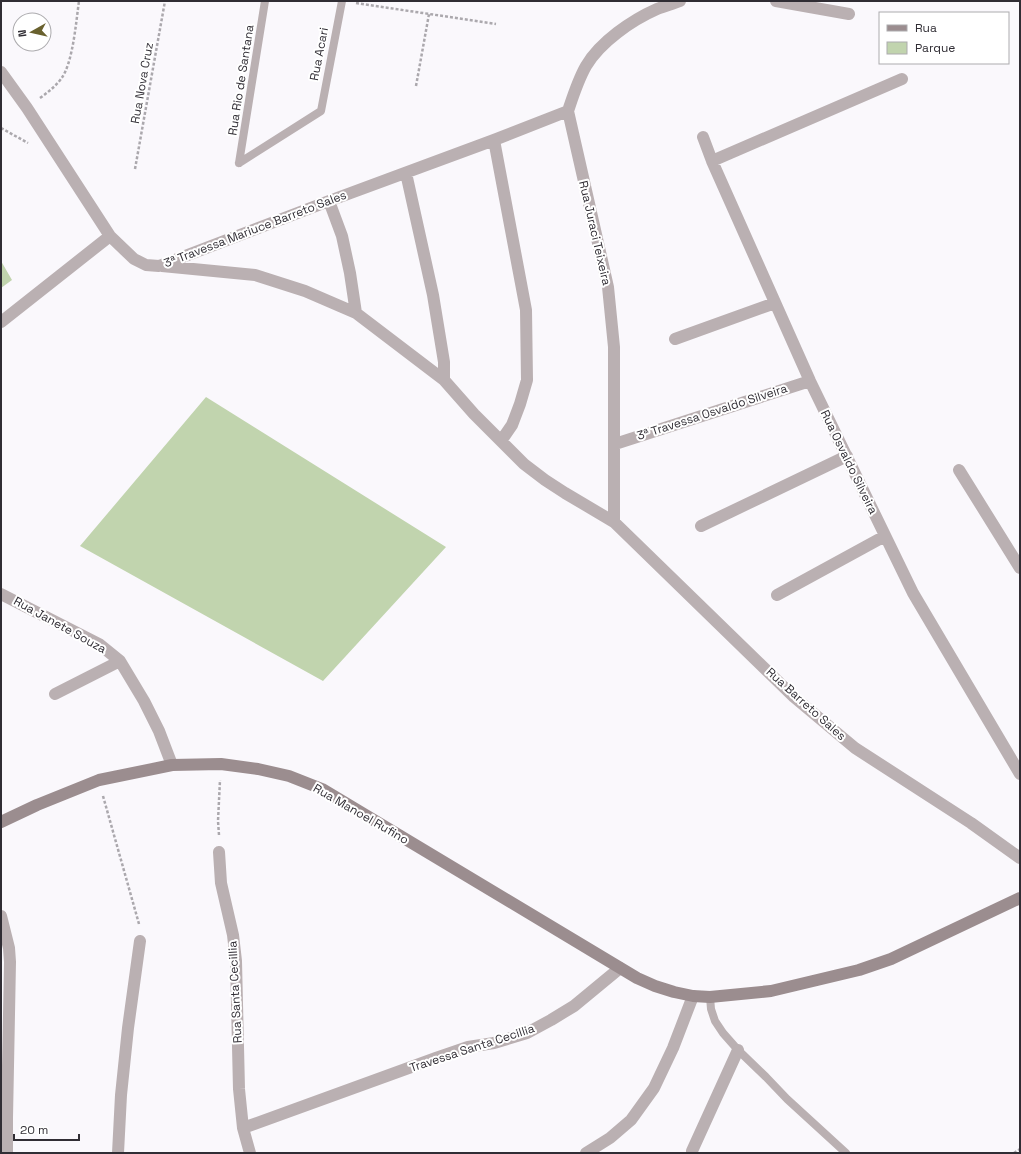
<svg xmlns="http://www.w3.org/2000/svg" width="1021" height="1154" font-family="'Space Grotesk',sans-serif">
<rect width="100%" height="100%" fill="#faf8fc"/>
<path fill="#c1d4ae" d="M1,261L12,280L1,288Z
M206,397L446,547L323,681L80,546Z"/>
<g fill="none" stroke-linecap="round" stroke-linejoin="round">
<path stroke="#aba8ad" stroke-width="2.5" stroke-dasharray="3 2" stroke-linecap="butt" d="M356,3L496,24
M416,86L429,14
M40,98C48,92 55,87 61,79C73,63 76,22 79,1
M1,128L28,143
M135,169L165,1
M103,796L139,924
M219,835L218,821L220,780
M1014,1153L1020,1149"/>
<path stroke="#bab0b2" stroke-width="8" d="M239,163L321,111L342,1
M239,163L265,1
M710,997L711,1009L715,1021L723,1033L738,1050L766,1077L787,1099L846,1153"/>
<path stroke="#bab0b2" stroke-width="12" d="M776,1L849,14
M1,72L27,108L110,236L134,259L146,265L159,266L329,201L494,140L568,111
M703,137L712,161L810,381L913,593L1020,774
M494,140L526,310L527,380L520,404L512,425L501,441
M712,161L902,79
M406,173L433,295L444,362V380
M329,201L342,236L350,273L356,313L444,380L474,414L524,464L545,480L565,493L614,522L794,697L855,748L971,823L1020,858
M162,266L255,275L305,291L356,313
M1,322L110,236
M675,339L775,303
M615,444L810,381
M959,470L1020,568
M614,522V347L608,287L568,111C573,96 578,80 586,66C600,42 632,20 657,9C664,6 673,4 680,1
M701,526L847,456
M1,594L99,644L120,661L144,701L159,731L172,765
M777,595L885,536
M55,694L120,661
M219,852L221,883L233,935L236,961L239,1089L243,1128L250,1153
M1,916L9,948L10,962L7,1118V1153
M243,1128L436,1058L468,1047L494,1043L527,1033L551,1020L574,1006L620,968
M692,1151L738,1050
M118,1153L121,1095L128,1028L140,941
M586,1153L610,1138L631,1120L654,1088L673,1048L693,996"/>
<path stroke="#9b8d8f" stroke-width="12" d="M1,822L37,805L99,780L172,765L221,764L258,769L289,776L322,789L637,978L655,986L674,992L693,996L710,997L771,991L859,970L891,959L1020,898"/>
</g>
<g text-anchor="middle" dominant-baseline="central" stroke-width="4" stroke-linejoin="round" paint-order="stroke">
<g font-size="12" fill="#302d34" stroke="#fff">
<text transform="translate(319 54) rotate(-79)">Rua Acari</text>
<text transform="translate(241 80) rotate(-81)">Rua Rio de Santana</text>
<text transform="translate(142 83) rotate(-80)">Rua Nova Cruz</text>
<text transform="translate(255 229) rotate(-21)">3ª Travessa Mariuce Barreto Sales</text>
<text transform="translate(595 233) rotate(77)">Rua Juraci Teixeira</text>
<text transform="translate(712 412) rotate(-18)">3ª Travessa Osvaldo Silveira</text>
<text transform="translate(849 462) rotate(64)">Rua Osvaldo Silveira</text>
<text transform="translate(60 625) rotate(29)">Rua Janete Souza</text>
<text transform="translate(806 704) rotate(42)">Rua Barreto Sales</text>
<text transform="translate(361 814) rotate(30)">Rua Manoel Rufino</text>
<text transform="translate(235 992) rotate(-93)">Rua Santa Cecillia</text>
<text transform="translate(472 1048) rotate(-18)">Travessa Santa Cecillia</text>
</g>
</g>
<rect width="1021" height="1154" fill="none" stroke="#302d34" stroke-width="4"/>
<rect x="879" y="12" width="130" height="52" fill="#ffffff" stroke="#acabae"/>
<rect x="887" y="25" width="20" height="6" fill="#9b8d8f" stroke="#acabae"/>
<text x="915" y="32" font-size="12" fill="#302d34">Rua</text>
<rect x="887" y="42" width="20" height="12" fill="#c1d4ae" stroke="#acabae"/>
<text x="915" y="52" font-size="12" fill="#302d34">Parque</text>
<g transform="translate(32 32) rotate(262)"><circle r="19" fill="#ffffff" stroke="#acabae"/>
<path d="M0-3L7 15L0 10L-7 15Z" fill="#69612e"/>
<text y="-6" font-size="11" font-weight="bold" text-anchor="middle" fill="#302d34">N</text>
</g>
<path d="M14 1134v6h65v-6" fill="none" stroke="#302d34" stroke-width="2"/>
<text x="20" y="1134" font-size="12" fill="#302d34" stroke="#ffffff" stroke-width="3" paint-order="stroke">20 m</text>
</svg>
